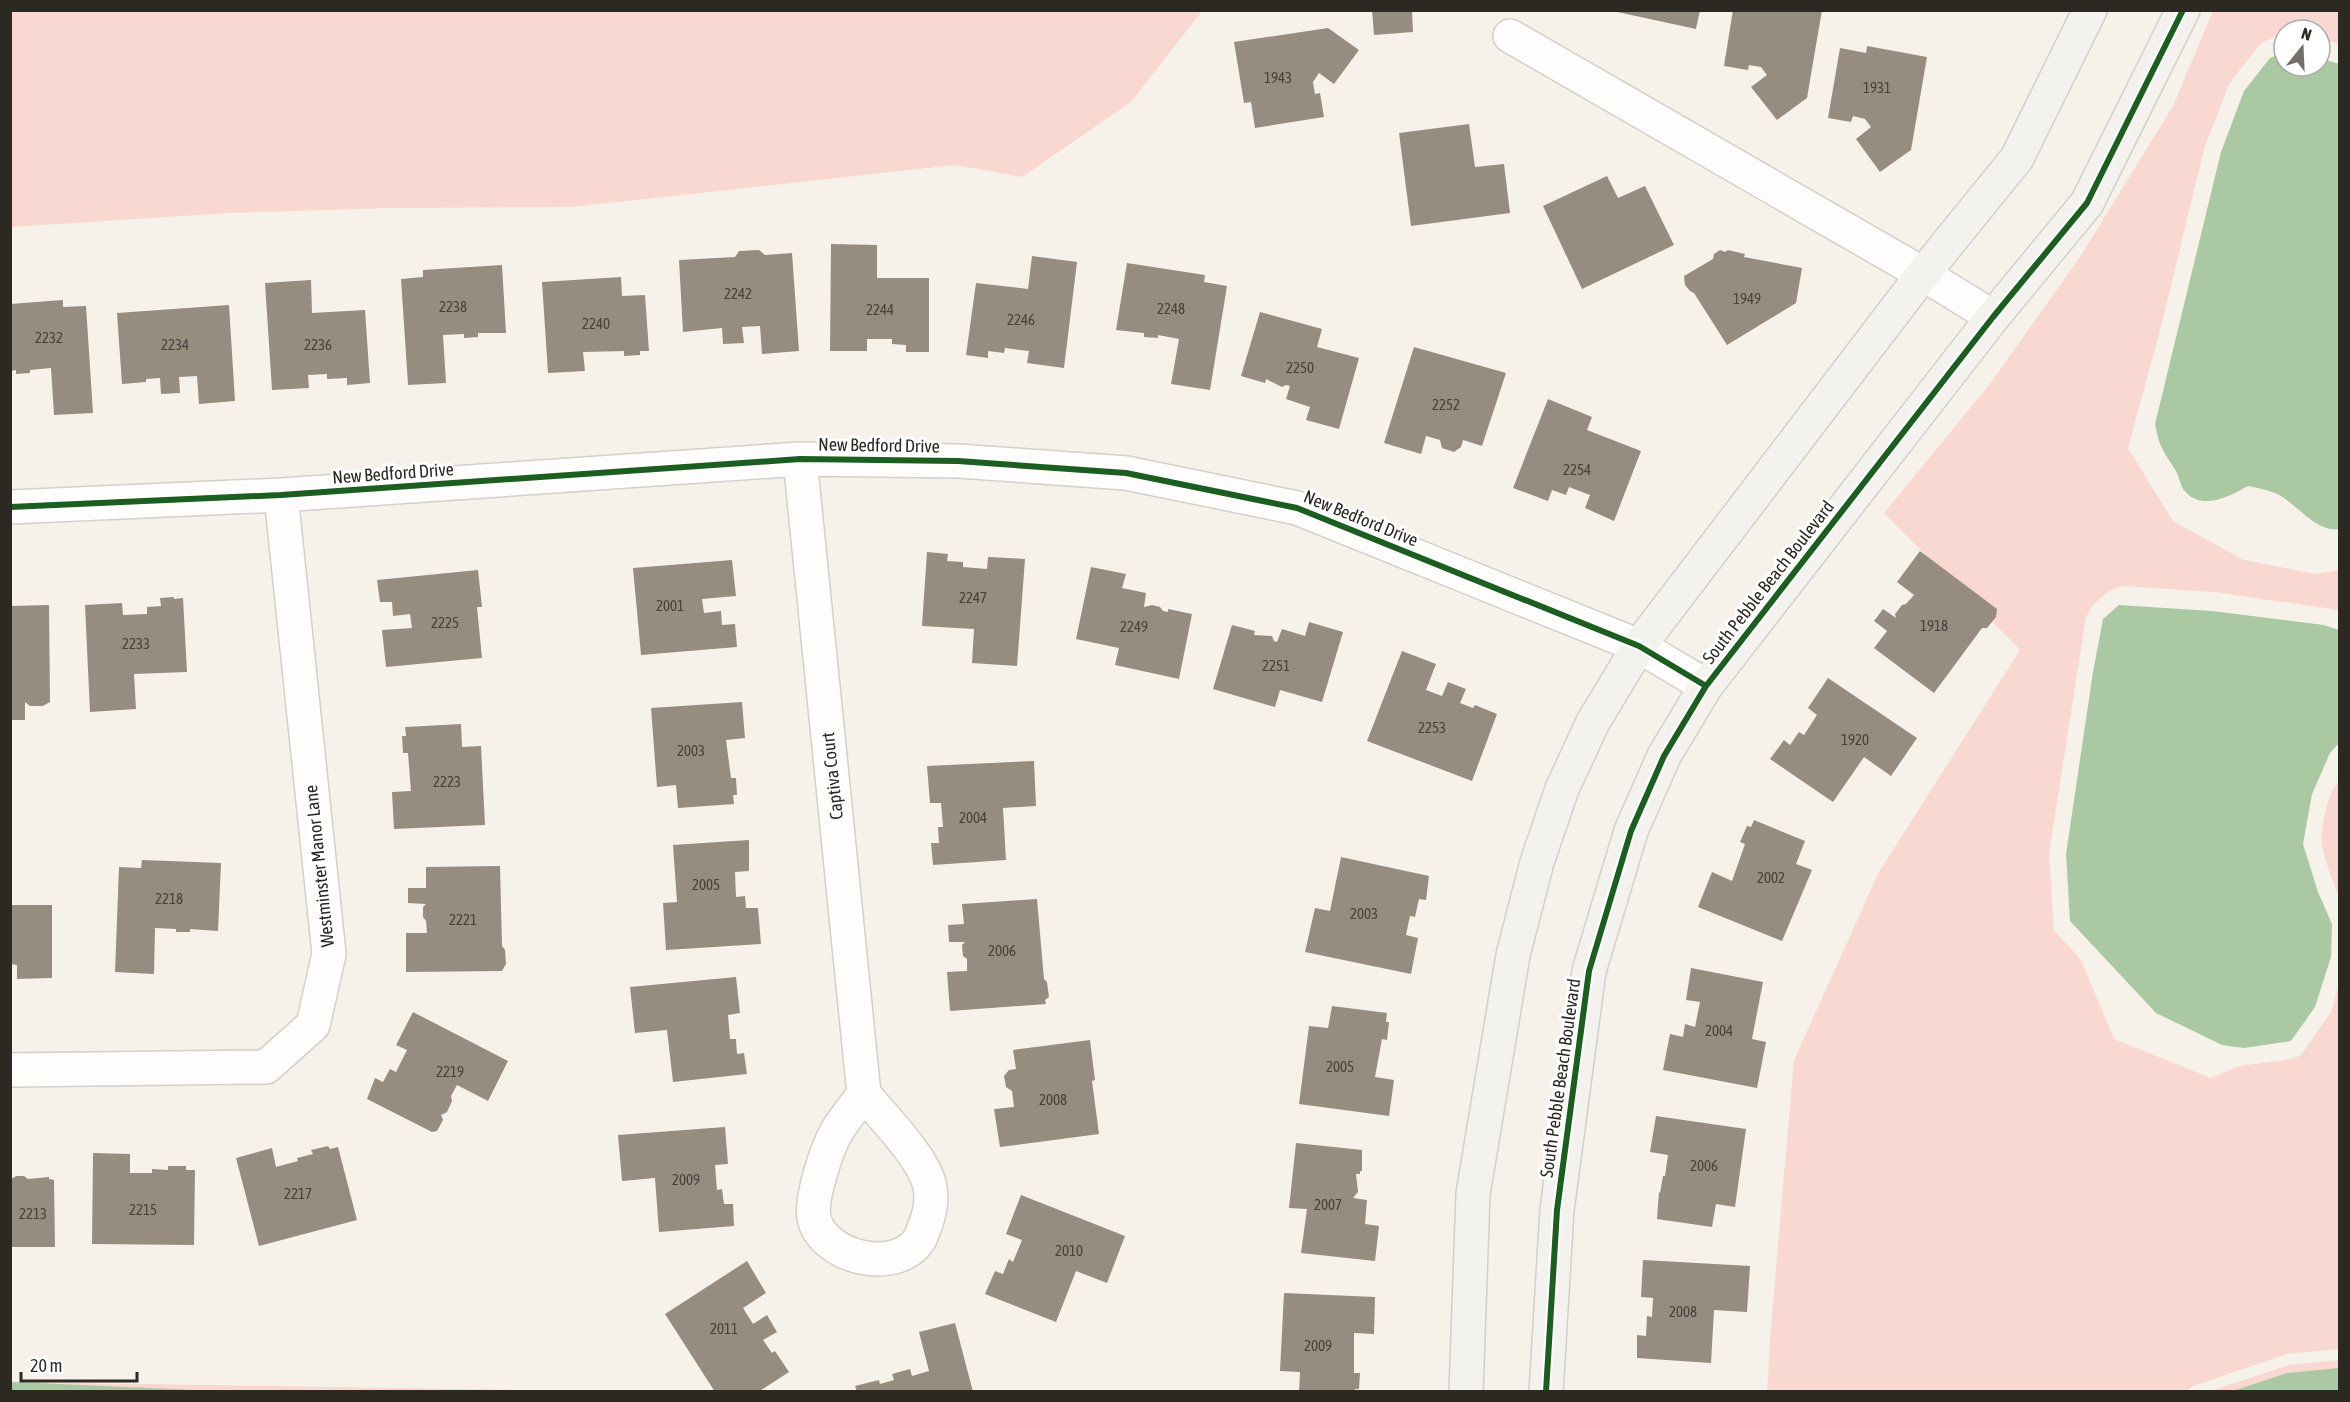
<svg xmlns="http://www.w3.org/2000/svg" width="2350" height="1402" font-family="'Asap Condensed',sans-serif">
<rect width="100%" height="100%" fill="#f6f2ea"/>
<path fill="#f9d8d1" d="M11,10H1202V11L1131,102L1022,177L955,165L572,207L393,208L230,213L11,227Z
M2213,11H2339V44L2320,38V30H2284V33L2261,43L2229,84L2204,149L2162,323L2128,448L2173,521L2244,560L2316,574L2339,570V610L2214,592L2122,586L2109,591L2093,605L2086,617L2049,853L2054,930L2081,960L2114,1039L2211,1078L2239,1066L2292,1059L2301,1055L2331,1012L2339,985V1349L2287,1354L2193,1386L2186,1391L1767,1392L1771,1326L1794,1060L1879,872L2020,650L1884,513L1989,385L2080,257L2173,106Z
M2339,782V897C2333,880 2324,861 2322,843C2320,830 2328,790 2339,782Z
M2339,1360V1391L2207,1392L2289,1365Z
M11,1382L518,1390L522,1391L11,1392Z"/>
<path fill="#aac9a3" d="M2284,52V66H2320V58L2339,64L2340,529C2316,533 2298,505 2279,495C2269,490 2258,488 2248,486C2229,497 2200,512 2183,489C2180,484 2179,477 2176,471C2164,452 2159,447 2155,424L2221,152L2244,91L2270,58Z
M2119,605L2212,611L2324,625L2339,630V743L2330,753L2312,794L2303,844L2318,892L2332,924L2331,957L2315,1007L2291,1041L2244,1048L2222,1045L2156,1013L2070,921L2066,854L2093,672L2103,619Z
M2339,1368V1391H2233L2287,1373Z
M10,1382H13L218,1391L11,1392Z"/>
<path fill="#978c80" d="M1372,10H1412L1413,32L1374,35Z
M1608,10H1700L1696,29Z
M1733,10H1822L1807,98L1777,120L1751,87L1767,75L1761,67L1749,65L1748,70L1724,66Z
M1328,28L1359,50L1334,84L1319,73L1313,82L1315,94L1320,93L1324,117L1255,128L1251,102L1244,103L1234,42Z
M1867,46L1927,57L1911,150L1880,172L1856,139L1871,127L1865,119L1853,116L1851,122L1828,118L1840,48L1866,53Z
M1469,124L1475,167L1504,164L1510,213L1411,226L1399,133Z
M1607,176L1618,198L1645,186L1674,245L1582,289L1543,206Z
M831,244L877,245V278H929V352H906V345L892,344V339H867V351H830Z
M759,250L765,255L792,253L799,351L762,354L760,326L742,327L744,343L723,344L722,328L683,332L679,260L735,257L739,251Z
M1720,250L1725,252L1728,250L1745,254L1744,257L1802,268L1796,303L1727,345L1694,293L1690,291L1685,285L1684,276L1713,259L1714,254Z
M1032,256L1077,262L1064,368L1027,363L1029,351L1005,348L1004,353L988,351V358L966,355L976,283L1028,289Z
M1127,263L1205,275L1204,282L1227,286L1210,390L1171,384L1179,339L1158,335V338L1144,337V333L1116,330Z
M502,265L506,333H478V337L464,338V334L443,335L446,383L408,385L401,279L423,277V270Z
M621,277L622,296L645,295L649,351H640V355L624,356V351L583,352L585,371L548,373L542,282Z
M311,280L312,313L365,310L370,383L347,385V378L327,379V374L308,375L309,388L272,390L265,283Z
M63,300V307L86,306L93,413L54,415L51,368L30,370V373L16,374V370L10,371V304Z
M229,305L235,401L199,404L197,376L179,377L180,393L161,394L160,378L146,379V382L122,384L117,313Z
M1260,312L1322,329L1317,347L1359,358L1339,429L1306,420L1310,407L1286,399L1290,386L1286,385L1282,387L1266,379L1265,383L1241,376Z
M1414,347L1506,373L1482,446L1463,440L1461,447L1454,452L1442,448L1440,440L1426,436L1421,454L1384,443Z
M1548,399L1592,417L1587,430L1641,451L1614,521L1585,508L1590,495L1569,487L1566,495L1552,490L1548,501L1513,488Z
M1920,551L1997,609L1996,617L1987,628H1982L1934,693L1874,648L1887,631L1874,621L1883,609L1896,618L1895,614L1902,605L1906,604L1914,595L1897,582Z
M927,552L948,554L947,561L963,562V567L987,569L988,557L1025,559L1017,666L972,663L974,629L922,626Z
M732,560L736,596L702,599L704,613L721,611L722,625L735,624L737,647L641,655L633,568Z
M1091,567L1126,574L1122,588L1146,593L1144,607L1152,605L1160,607L1163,611L1168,612V609L1192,614L1179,679L1115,665L1119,648L1076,639Z
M478,570L482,607H477L482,658L386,667L382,630L412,628L410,614L393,616L392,602H380L377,580Z
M174,597V599L183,598L187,672L134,674L136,709L90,712L85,605L122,603L123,615L147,614V607L161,606L160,598Z
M49,605L50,702L43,706H30L25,702V720H10V606Z
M1309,622L1343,632L1322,702L1280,690L1275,707L1213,689L1232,625L1255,631L1254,635L1272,636L1274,641L1277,642L1282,629L1305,636Z
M1402,651L1436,664L1426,690L1442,696L1448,682L1466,689L1460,703L1473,708L1475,705L1497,714L1472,781L1367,741Z
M1828,678L1917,738L1891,776L1864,757L1833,802L1770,759L1784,740L1790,745L1799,732L1804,735L1817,715L1808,708Z
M742,702L745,738L726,740L731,778H736L737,795H733L734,804L678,808L676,785L657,787L651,708Z
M461,724L462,747L481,746L485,825L394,829L392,792L411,791L408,753H403L402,736H406L405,727Z
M1034,761L1036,806L1003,808L1006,860L933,865L931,843H939L938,827H943L941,803H930L927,766Z
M1754,820L1805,841L1796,864L1812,870L1782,941L1698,907L1712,872L1732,881L1745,844L1740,842L1747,826L1751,827Z
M749,840V871L735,872L736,897L745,896L746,908H758L761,944L666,950L663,903L677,902L673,845Z
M1341,857L1429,876L1426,900L1419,899L1415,917L1410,916L1406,935L1418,938L1411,974L1305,952L1315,908L1330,911Z
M142,860L221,863L218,931L190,929V932H176V929L155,928L154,974L115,972L119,867L141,868Z
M500,866L502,946L505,950L506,964L502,971L406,972V933H427L426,921L423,917V907L426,904L408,903V888H426V867Z
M1037,899L1044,979L1047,982L1049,997L1045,1000L1046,1004L950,1011L947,972L967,971V959L963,956L962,945L965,942H949L948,925L964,924L962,904Z
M10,905H52V978L17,979V965L10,964Z
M1691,968L1763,982L1752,1039L1766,1042L1757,1088L1663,1070L1670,1034L1683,1037L1685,1024L1695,1027L1700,1002L1686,1000Z
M736,977L740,1013L728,1015L730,1039H736L737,1054L744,1053L747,1074L673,1082L667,1030L635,1033L630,987Z
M1332,1006L1387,1013L1386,1022H1389L1387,1040L1382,1039L1375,1077L1394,1080L1389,1116L1299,1104L1309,1026L1328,1028Z
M413,1012L508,1061L488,1101L457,1085L451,1096L452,1101L447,1112L441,1115L443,1120L437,1131L432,1132L367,1099L375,1078L383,1082L390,1069L396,1072L407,1050L396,1045Z
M1090,1040L1095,1080L1092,1081L1099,1134L1000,1147L994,1109L1014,1107L1012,1091L1006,1087L1004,1076L1009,1070L1016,1069L1013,1050Z
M1656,1116L1746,1129L1735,1207L1716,1204L1712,1227L1657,1219L1659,1192L1660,1193L1663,1176H1665L1668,1155L1650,1152Z
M725,1127L728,1164L715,1165L717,1190L722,1189L724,1204H733L734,1226L659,1232L655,1178L622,1181L618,1135Z
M1296,1143L1362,1150V1171H1360V1174H1356L1358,1192L1353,1198L1367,1200L1365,1224L1379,1226L1375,1261L1301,1253L1307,1209L1289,1208Z
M328,1146L330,1149L338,1147L357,1220L259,1246L236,1158L272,1148L276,1167L298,1161L297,1158L313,1154L311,1150Z
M93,1153L130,1154V1173H152V1169L168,1170V1166H186V1170H195L194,1245L92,1244Z
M16,1176H24L28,1179L49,1177V1179L54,1180L55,1247H10V1180Z
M1021,1195L1125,1236L1107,1283L1076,1271L1056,1322L985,1294L995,1271L1003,1274L1009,1259L1013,1262L1022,1240L1006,1234Z
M1643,1260L1750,1266L1747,1312L1714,1310L1711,1363L1637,1358V1335L1646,1336L1647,1316L1652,1317L1653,1298L1641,1297Z
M747,1261L766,1293L743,1308L753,1324L767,1315L777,1332L763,1340L772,1353L775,1351L789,1372L758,1392H715L665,1314Z
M1284,1293L1375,1297L1374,1334L1354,1333V1373H1360L1359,1389H1355V1392H1299L1300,1372L1280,1371Z
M955,1323L973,1392H857L855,1386L879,1380L880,1384L894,1380L892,1374L910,1369L912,1376L929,1371L919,1332Z"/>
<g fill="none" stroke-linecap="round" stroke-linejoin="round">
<defs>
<path id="street" d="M1510,36L1923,274L1993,317
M800,459L864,1094C855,1106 845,1118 837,1131C827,1148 810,1199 814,1218C823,1258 896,1275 919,1240C922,1235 924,1228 926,1223C930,1212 932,1198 930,1187C925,1159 883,1117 864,1094
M10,507L281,495L800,459L958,461L1126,473L1297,508L1639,646L1706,686
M10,1070L266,1067L313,1025L329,954L281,495"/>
<path id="secondary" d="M1466,1392L1473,1194L1513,955L1537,862L1562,789L1593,722L1639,646L1923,274L2017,158L2090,10
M1546,1392L1557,1210L1589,971L1631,831L1664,756L1706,686L1993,317L2087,203L2183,10"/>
</defs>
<use href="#street" stroke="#d3d0ca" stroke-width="36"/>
<use href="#secondary" stroke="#d3d0ca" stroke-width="36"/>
<use href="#street" stroke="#fefdfc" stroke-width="33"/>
<use href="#secondary" stroke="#f3f2ee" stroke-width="33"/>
<defs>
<path id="cycleway" d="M10,507L281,495L800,459L958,461L1126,473L1297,508L1639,646L1706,686
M1546,1392L1557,1210L1589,971L1631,831L1664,756L1706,686L1993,317L2087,203L2183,10"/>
</defs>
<use href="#cycleway" stroke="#fff" stroke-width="10"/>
<use href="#cycleway" stroke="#1b5e20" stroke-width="6"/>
</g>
<g text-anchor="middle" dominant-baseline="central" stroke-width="6" stroke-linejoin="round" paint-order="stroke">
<g font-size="15" fill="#47423a">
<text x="1278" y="77">1943</text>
<text x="1877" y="87">1931</text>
<text x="738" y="293">2242</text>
<text x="1747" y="298">1949</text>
<text x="453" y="306">2238</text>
<text x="1171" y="308">2248</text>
<text x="880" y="309">2244</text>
<text x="1021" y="319">2246</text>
<text x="596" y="323">2240</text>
<text x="49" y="337">2232</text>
<text x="175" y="344">2234</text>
<text x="318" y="344">2236</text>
<text x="1300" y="367">2250</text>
<text x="1446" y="404">2252</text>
<text x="1577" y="469">2254</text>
<text x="973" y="597">2247</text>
<text x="670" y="605">2001</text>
<text x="445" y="622">2225</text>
<text x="1934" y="625">1918</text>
<text x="1134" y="626">2249</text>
<text x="136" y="643">2233</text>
<text x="1276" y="665">2251</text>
<text x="1432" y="727">2253</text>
<text x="1855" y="739">1920</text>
<text x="691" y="750">2003</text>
<text x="447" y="781">2223</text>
<text x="973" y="817">2004</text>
<text x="1771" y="877">2002</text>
<text x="706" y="884">2005</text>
<text x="169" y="898">2218</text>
<text x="1364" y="913">2003</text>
<text x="463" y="919">2221</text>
<text x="1002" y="950">2006</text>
<text x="1719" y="1030">2004</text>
<text x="1340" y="1066">2005</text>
<text x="450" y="1071">2219</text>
<text x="1053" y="1099">2008</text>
<text x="1704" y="1165">2006</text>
<text x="686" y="1179">2009</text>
<text x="298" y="1193">2217</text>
<text x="1328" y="1204">2007</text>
<text x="143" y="1209">2215</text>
<text x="33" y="1213">2213</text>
<text x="1069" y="1250">2010</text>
<text x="1683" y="1311">2008</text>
<text x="724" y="1328">2011</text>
<text x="1318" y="1345">2009</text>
</g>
<g font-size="18" fill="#2c2923" stroke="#fff">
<text transform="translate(879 445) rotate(1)">New Bedford Drive</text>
<text transform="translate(393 473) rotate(-4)">New Bedford Drive</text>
<text transform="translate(1361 518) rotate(22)">New Bedford Drive</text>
<text transform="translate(1768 582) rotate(-52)">South Pebble Beach Boulevard</text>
<text transform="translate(832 776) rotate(-96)">Captiva Court</text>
<text transform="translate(319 866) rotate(-96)">Westminster Manor Lane</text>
<text transform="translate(1560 1078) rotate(-82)">South Pebble Beach Boulevard</text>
</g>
</g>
<rect width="2350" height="1402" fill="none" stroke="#2c2923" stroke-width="24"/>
<g transform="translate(2302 48) rotate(18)"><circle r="28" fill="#ffffff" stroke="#aba9a7" stroke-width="1.5"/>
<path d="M0-4.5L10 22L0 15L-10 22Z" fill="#736f69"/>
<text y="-9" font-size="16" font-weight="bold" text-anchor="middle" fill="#2c2923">N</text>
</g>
<path d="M21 1372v9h116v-9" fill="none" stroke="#2c2923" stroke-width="3"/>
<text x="30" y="1372" font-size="18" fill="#2c2923" stroke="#ffffff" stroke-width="4.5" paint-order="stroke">20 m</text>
</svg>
